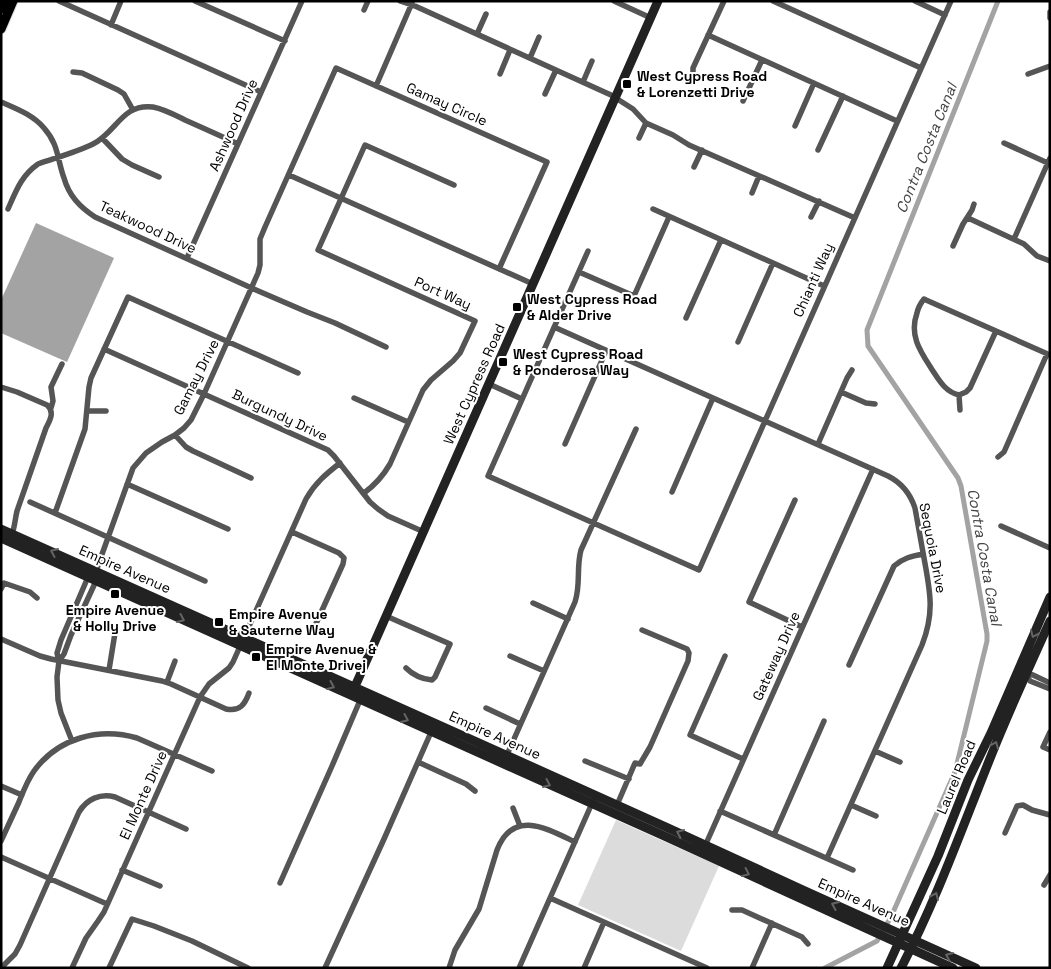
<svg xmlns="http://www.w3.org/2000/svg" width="1051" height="969" font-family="'Space Grotesk',sans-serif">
<rect width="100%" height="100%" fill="#fff"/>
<path fill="#dcdcdc" d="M616,820L719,866L681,951L578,905Z"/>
<path fill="#a3a3a3" d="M36,223L114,258L67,362L1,333V300Z"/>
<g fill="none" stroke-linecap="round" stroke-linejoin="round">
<path stroke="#a3a3a3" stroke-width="5" d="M825,968L877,941L891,917L955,772L987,641V634L961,486L958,478L868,346L867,330L998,1"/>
<defs>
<path id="primary" d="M1,9L5,1
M1,29L13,1"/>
</defs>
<use href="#primary" stroke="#dbdbdb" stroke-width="11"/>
<path stroke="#555" stroke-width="5.5" d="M59,1L261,92
M195,1L285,41
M400,1L415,6L611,95L633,109L646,123L673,135L689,145L855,218
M614,1L651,18
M773,1L921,68
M915,1L945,15
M364,10L368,1
M1050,12V18
M111,25L121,1
M477,34L486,14
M708,35L897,121
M530,58L539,37
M73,72L82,73L118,90L124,94L133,110
M500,74L510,50
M1028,74L1050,66
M693,78V68L724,1
M583,82L592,61
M376,86L412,3
M545,94L556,70
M743,101L762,60
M1,102C17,109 33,115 44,128C59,145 57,159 64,178C69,196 80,207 95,217L256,290L307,312L335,323L386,347
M795,126L814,83
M639,138L646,123
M103,139L122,159L132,165L159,177
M1004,143L1050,164
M818,150L843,96
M694,167L702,150
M289,175L533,284
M752,193L759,176
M8,209C16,191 21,176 38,164C55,158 77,152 93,144C116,133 122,103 153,107C164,109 175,115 185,120C203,128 221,136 238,144
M653,209L824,286
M811,217L819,201
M968,218L1024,244L1037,256L1050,261
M1014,239L1050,158
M953,246L963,224L972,210L974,204
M588,251L488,476L699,570L951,1
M187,258L302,1
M579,272L634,296L669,217
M686,318L721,240
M554,327L888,476C902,483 910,493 915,508C918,524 921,541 924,558C930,591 935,612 922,645L827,858
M996,331L970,388L966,392L959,395C945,392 939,380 931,368C920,351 909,335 917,313C918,308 920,304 924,299L926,300L1050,355
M738,342L773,263
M104,349L328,450L334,456L370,502L378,509L388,516L424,532
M489,384L522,399
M1,387L17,392L47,405C55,412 50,420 46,428L17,511C15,519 15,526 12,534
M841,392L866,403L875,404
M959,395L960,410
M354,398L408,422
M51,408L53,401L51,387L62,364
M87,411H106
M175,435L186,447L193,451L251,478
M565,444L606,351
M818,444L847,378L852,370
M998,457L1004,452L1047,354
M127,484L228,529
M672,492L713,398
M364,493C375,485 383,476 390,464L423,390L431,380L453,361L460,353L475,321L318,250L365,145L454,185
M795,500L749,602L802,627
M30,502L205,581
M55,513L85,429L89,387L91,378L128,297L298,373
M1001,526L1050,548
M292,532L339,553L344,558L343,564L314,628
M1,589L4,583L30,592L37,598
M533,603L568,619
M386,616L450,644L435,677L432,680C421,679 413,675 406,668
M1,639L40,656L51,659L162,681L171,684L226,709C240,712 245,704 249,693
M510,656L544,671
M725,656L690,735L743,759
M59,661L64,654L71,635L96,581V571L133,468L146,453L162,442L175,435L184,428L191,420L204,394L258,273L260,265V239L265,227L336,68L547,162L499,269
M849,665L894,566C903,558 912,556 923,554
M109,670L115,633
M1024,673L1033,675L1050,683
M1026,674L1030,681L1050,689
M167,682L175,661
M486,708L520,724
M1050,732L1043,747L1050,750
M72,741L61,713L58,700L57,677L59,661L57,653L61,640L88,577L90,576
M875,751L900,762
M506,757L575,602C581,584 576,568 581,550L636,429
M585,761L629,779
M418,762L466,784L475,791
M1,786L22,795
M617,805L635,763L640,764L650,747L688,661L689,653L687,649L642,630
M851,805L876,816
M513,808L520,826
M720,811L853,870
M1005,833L1017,806L1023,805L1032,810L1050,815
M774,835L824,721
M1,841C7,828 13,815 19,802C23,792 27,781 34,771C58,738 99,727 137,738L212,771
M705,846L873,469
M1,857L107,904
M122,870L160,886
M280,883L332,766L361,698
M1044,885L1050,875
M550,898L707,968
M732,910H742L802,937L808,944
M1,968L15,954L20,945L79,812C87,799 100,793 115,797L186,829
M72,968L86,938L98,921L104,912L200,697L209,684L229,668L233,662L306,499C315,483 326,474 340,463
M109,968L132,919L154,926L192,941L248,968
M325,968L384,839L432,730
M449,968L455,950L479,909L497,850C513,809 546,828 575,842
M519,968L593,801
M584,968L604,922
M752,968L772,923"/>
<path stroke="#222" stroke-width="9" d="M1,529L468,738L666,827L803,890L976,968
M1,538L662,835L953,968
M353,691L658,1
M887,968L938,856L968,780L991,733L1050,597
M901,968C936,901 961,831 989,761C1008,713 1029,667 1050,621"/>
<use href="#primary" stroke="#000" stroke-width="9"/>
</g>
<defs><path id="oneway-chevron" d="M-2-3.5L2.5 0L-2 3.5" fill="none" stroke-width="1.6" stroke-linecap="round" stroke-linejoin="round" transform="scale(1.25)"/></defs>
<g stroke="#646464">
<use href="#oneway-chevron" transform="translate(54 552) rotate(-156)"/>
<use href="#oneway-chevron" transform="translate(181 619) rotate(24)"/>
<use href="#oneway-chevron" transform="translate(1034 634) rotate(114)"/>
<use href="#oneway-chevron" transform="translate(331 686) rotate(24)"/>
<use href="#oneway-chevron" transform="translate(405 719) rotate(24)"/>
<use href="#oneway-chevron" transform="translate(995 745) rotate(-68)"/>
<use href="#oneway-chevron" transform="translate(547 784) rotate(24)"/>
<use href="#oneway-chevron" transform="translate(680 833) rotate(-155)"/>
<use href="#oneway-chevron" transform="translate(746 873) rotate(25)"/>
<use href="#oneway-chevron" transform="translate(935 896) rotate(-66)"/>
<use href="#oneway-chevron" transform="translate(835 905) rotate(-156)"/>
<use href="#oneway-chevron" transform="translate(949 956) rotate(-156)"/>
</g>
<g fill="#000" stroke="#fff" stroke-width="2">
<rect x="622" y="79" width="10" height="10" rx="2.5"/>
<rect x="512" y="302" width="10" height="10" rx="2.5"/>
<rect x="498" y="357" width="10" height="10" rx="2.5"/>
<rect x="110" y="589" width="10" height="10" rx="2.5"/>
<rect x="214" y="617" width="10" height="10" rx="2.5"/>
<rect x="251" y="652" width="10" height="10" rx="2.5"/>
</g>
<g text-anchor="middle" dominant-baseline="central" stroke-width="4" stroke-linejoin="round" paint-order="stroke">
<g font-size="14" font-weight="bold" fill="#000" stroke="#fff" text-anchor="start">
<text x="637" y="76">West Cypress Road<tspan x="637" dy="16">&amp; Lorenzetti Drive</tspan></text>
<text x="527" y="299">West Cypress Road<tspan x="527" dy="16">&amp; Alder Drive</tspan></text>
<text x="513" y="354">West Cypress Road<tspan x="513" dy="16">&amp; Ponderosa Way</tspan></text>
<text x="115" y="610" text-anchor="middle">Empire Avenue<tspan x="115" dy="16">&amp; Holly Drive</tspan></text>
<text x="229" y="614">Empire Avenue<tspan x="229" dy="16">&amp; Sauterne Way</tspan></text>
<text x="266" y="649">Empire Avenue &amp;<tspan x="266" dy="16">El Monte Drivej</tspan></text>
</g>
<g font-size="14" fill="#000" stroke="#fff">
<text transform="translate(447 104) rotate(24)">Gamay Circle</text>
<text transform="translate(233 125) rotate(-66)">Ashwood Drive</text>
<text transform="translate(148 227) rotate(25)">Teakwood Drive</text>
<text transform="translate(813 280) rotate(-66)">Chianti Way</text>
<text transform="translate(443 293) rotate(24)">Port Way</text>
<text transform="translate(196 377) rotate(-63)">Gamay Drive</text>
<text transform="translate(474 384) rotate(-66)">West Cypress Road</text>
<text transform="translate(280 415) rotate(25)">Burgundy Drive</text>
<text transform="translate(933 548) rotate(79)">Sequoia Drive</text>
<text transform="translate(125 569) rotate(24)">Empire Avenue</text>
<text transform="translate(776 656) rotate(-66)">Gateway Drive</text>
<text transform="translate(495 735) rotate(24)">Empire Avenue</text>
<text transform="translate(956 777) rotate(-67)">Laurel Road</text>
<text transform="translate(143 795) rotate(-66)">El Monte Drive</text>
<text transform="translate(864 902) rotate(24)">Empire Avenue</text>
</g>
<g font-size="15" font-style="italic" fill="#444" stroke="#fff">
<text transform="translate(926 148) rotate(-68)">Contra Costa Canal</text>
<text transform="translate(985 557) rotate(80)">Contra Costa Canal</text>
</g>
</g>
<rect width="1051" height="969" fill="none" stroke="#000000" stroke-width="5"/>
</svg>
